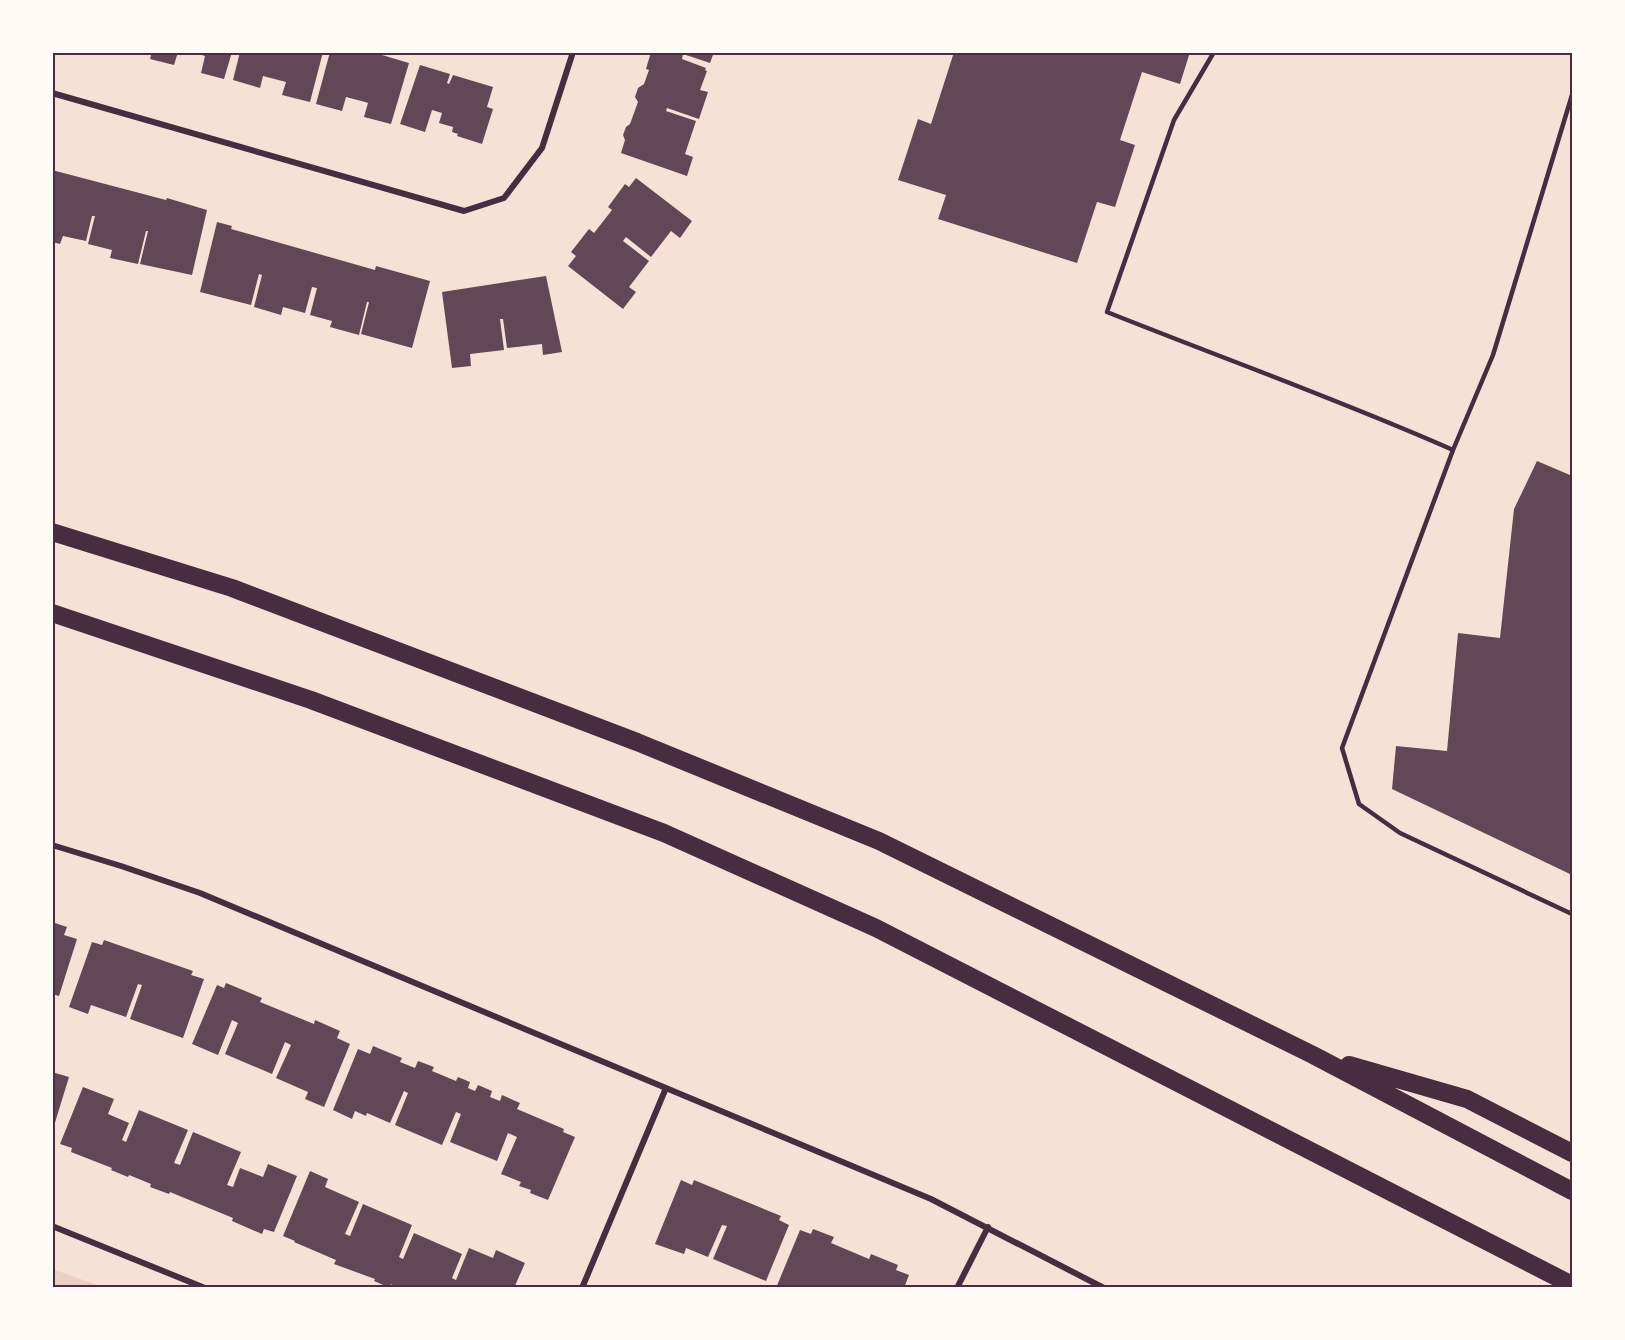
<svg xmlns="http://www.w3.org/2000/svg" width="1625" height="1340" font-family="Rubik,sans-serif">
<rect width="100%" height="100%" fill="#f7e1d7"/>
<path fill="#ebcfc5" d="M53,1269L102,1287H53Z"/>
<path fill="#644757" d="M152,52H178L174,65L150,59Z
M192,52H232L224,79L201,73L205,56Z
M240,52H323L310,102L282,95L286,82L263,76L260,88L233,80Z
M330,52H372L409,63L391,124L364,117L368,103L365,102L346,97L342,111L316,104Z
M651,52H714L710,63L683,54L682,59L706,68L705,70L707,71L700,90L708,92L699,119L667,108L666,111L696,121L685,154L693,157L687,176L621,153L625,140L623,135L626,127L630,124L638,102L635,97L638,88L644,84L649,70L646,69Z
M954,52H1190L1180,84L1142,72L1120,140L1135,145L1115,207L1097,202L1077,263L938,219L946,195L898,180L918,119L931,124Z
M420,65L450,74L447,83L449,84L453,75L493,87L487,107L493,109L482,144L457,136L458,134L452,132L453,127L439,123L442,113L432,110L425,132L400,124Z
M52,170L166,200L167,198L207,210L192,275L140,264L148,231H146L138,264L110,258L112,250L88,244L95,216H92L86,241L63,236L60,244L52,242Z
M636,178L692,221L680,238L671,231L651,257L626,237L623,241L649,261L629,287L636,292L623,309L568,266L576,256L571,252L589,229L594,233L612,210L608,207L625,184L629,187Z
M217,222L232,226L231,229L375,270L376,266L430,281L412,348L361,334L369,302H367L359,335L330,327L332,321L310,315L317,288L312,287L305,313L283,307L281,315L254,307L262,275L259,274L251,305L200,292Z
M546,276L562,352L543,355L542,344L507,348L503,319H500L504,350L470,354L471,366L452,368L442,292Z
M1537,461L1570,475L1572,470V875L1392,789L1396,746L1447,751L1458,633L1500,638L1514,509Z
M52,922L67,927L64,935L77,939L59,996L52,994Z
M104,940L193,971L191,975L204,979L183,1038L130,1019L142,985L138,984L126,1017L91,1005L88,1014L69,1007L92,942L102,945Z
M226,983L262,998L260,1002L314,1024L315,1020L340,1031L337,1038L350,1044L324,1107L305,1099L308,1092L276,1078L291,1045L285,1042L272,1074L225,1054L238,1023L232,1020L218,1055L192,1044L217,985L224,988Z
M373,1046L402,1058L400,1062L415,1068L418,1061L434,1067L432,1071L456,1081L458,1077L470,1082L468,1088L475,1091L478,1085L492,1091L490,1097L500,1101L502,1095L520,1103L517,1109L564,1129L563,1132L575,1137L548,1200L530,1193L531,1190L519,1186L521,1182L501,1174L517,1137L508,1133L497,1161L450,1142L461,1114L456,1112L442,1145L395,1125L408,1093L404,1091L390,1123L367,1113L366,1116L355,1111L352,1119L333,1110L358,1049L370,1054Z
M52,1072L69,1077L53,1129H52Z
M83,1087L114,1099L108,1114L129,1123L122,1140L126,1142L139,1110L188,1130L174,1163L180,1165L193,1132L241,1152L227,1185L233,1187L240,1168L263,1177L268,1164L297,1176L274,1232L264,1229L262,1234L232,1221L233,1218L170,1192L169,1194L150,1187L151,1184L129,1175L128,1177L111,1170L112,1168L71,1152L72,1148L60,1144Z
M310,1171L328,1179L325,1187L359,1202L345,1234L350,1236L363,1204L412,1225L399,1257L403,1259L414,1233L462,1254L452,1278L456,1280L469,1248L493,1258L496,1250L525,1263L514,1288H395L391,1284L390,1288L374,1281L375,1279L334,1264L336,1260L294,1242L295,1241L283,1236Z
M681,1180L692,1185L694,1180L781,1216L779,1220L789,1225L766,1281L713,1259L727,1226L722,1225L708,1257L686,1248L684,1254L655,1244Z
M813,1229L834,1237L831,1243L869,1259L871,1254L898,1265L896,1270L909,1275L904,1288H776L800,1230L811,1234Z"/>
<g fill="none" stroke-linecap="round" stroke-linejoin="round">
<path stroke="#4a2c40" stroke-width="4.5" d="M1214,52L1174,120L1107,312C1222,358 1340,400 1453,450
M1572,95L1493,355L1453,450L1342,748L1359,804L1400,833L1572,914"/>
<path stroke="#4a2c40" stroke-width="6" d="M52,93L464,211L504,198L542,148L573,52
M52,845L121,866L200,893L931,1199L1104,1288
M52,1226L205,1288
M582,1288L666,1088
M957,1288L988,1227"/>
<path stroke="#4a2c40" stroke-width="18" d="M52,532L232,588L637,742L879,841L1313,1055L1572,1191
M52,613L311,700L664,833L876,928L1572,1285
M1349,1065L1467,1099L1572,1153"/>
</g>
<rect width="1625" height="1340" fill="none" stroke="#fffaf5" stroke-width="108"/>
<rect x="54" y="54" width="1517" height="1232" fill="none" stroke="#4a2c40" stroke-width="2"/>
</svg>
